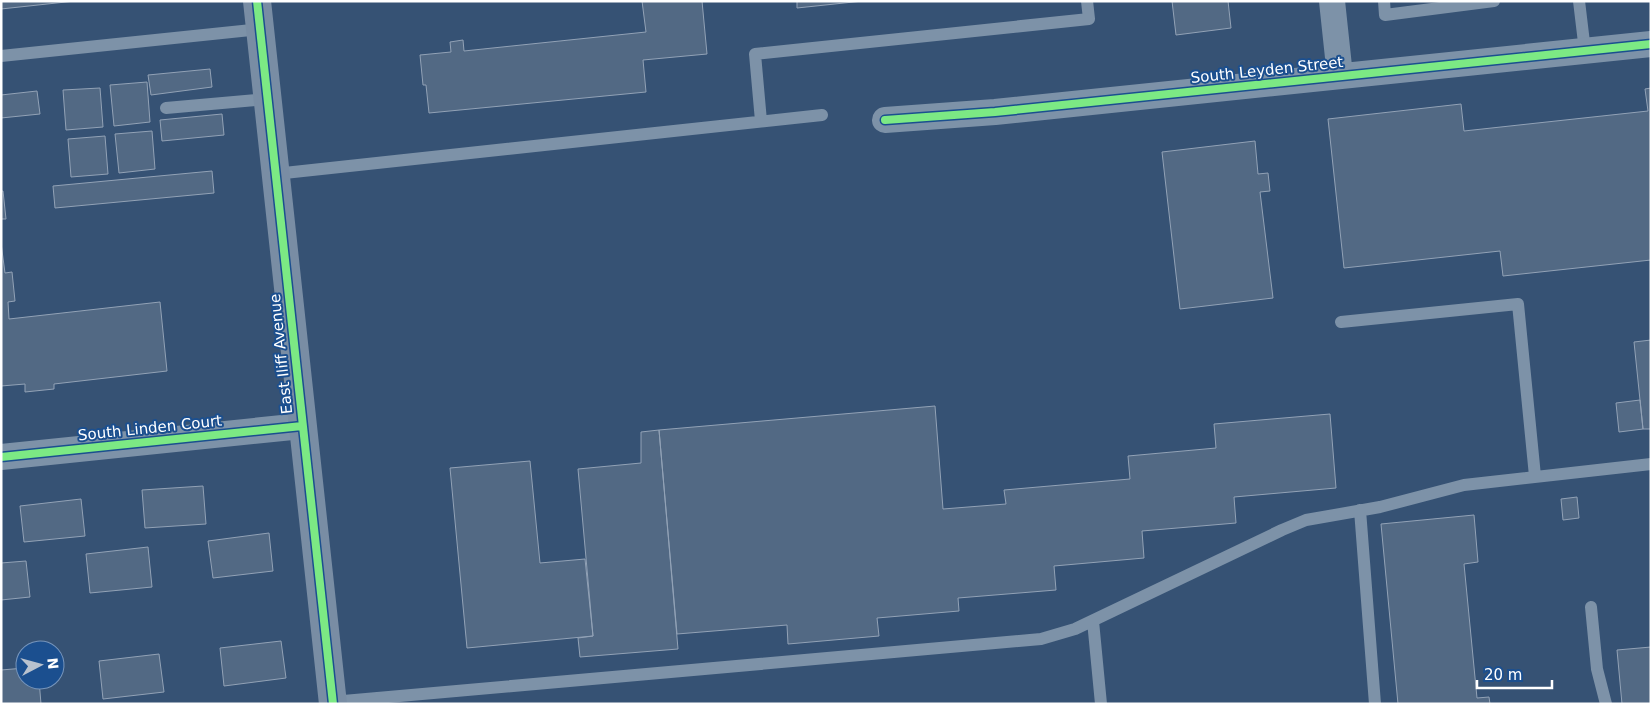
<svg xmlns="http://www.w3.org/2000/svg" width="1652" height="705" font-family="'DejaVu Sans',sans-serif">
<rect width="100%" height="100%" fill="#365274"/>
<path fill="#526984" stroke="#92a2b6" d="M1,1H75L1,9Z
M642,1H702L707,54L643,60L646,92L429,113L426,85H423L420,55L451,52L450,42L463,40L464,51L646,32Z
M797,1H863L797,8Z
M1172,1H1228L1231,28L1176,35Z
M210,69L212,87L151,95L148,75Z
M147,82L150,122L114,126L110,85Z
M100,88L103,127L66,130L63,90Z
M1651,88V260L1503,276L1500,251L1344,268L1328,119L1461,104L1464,131L1648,111L1645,89Z
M37,91L40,114L1,118V95Z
M222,114L224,135L162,141L160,120Z
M152,131L155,169L119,173L115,134Z
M105,136L108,174L71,177L68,139Z
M1255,141L1258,174L1268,173L1270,191L1260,192L1273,298L1180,309L1162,152Z
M212,171L214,193L55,208L53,186Z
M1,191H3L6,219H1Z
M1,243L5,273L12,272L15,301L8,302L9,319L160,302L167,371L54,384V389L25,392V384L1,386Z
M1651,340V429H1643L1634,342Z
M1640,400L1643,429L1619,432L1616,403Z
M935,406L943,509L1006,504L1004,490L1130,479L1128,456L1216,448L1214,424L1330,414L1336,488L1234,497L1236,523L1142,531L1144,558L1054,566L1056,590L958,598L959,611L877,618L879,636L788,644L787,625L677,634L659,430Z
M659,430L678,649L580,657L578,638L593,636L578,469L641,463V432Z
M530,461L540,563L585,559L593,636L467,648L450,468Z
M203,486L206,524L145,528L142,490Z
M1577,497L1579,518L1563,520L1561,499Z
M81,499L85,536L24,542L20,506Z
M1474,515L1478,562L1464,564L1477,698L1489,697L1490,704H1398L1381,524Z
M269,533L273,571L213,578L208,541Z
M148,547L152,587L90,593L86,554Z
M26,561L30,597L1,600V563Z
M281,641L286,678L224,686L220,648Z
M1651,647V704H1622L1617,650Z
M159,654L164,692L103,699L99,661Z
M25,668V680H39L41,704H1V670Z"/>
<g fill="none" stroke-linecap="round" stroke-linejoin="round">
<path stroke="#7d92a8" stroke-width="12" d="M1384,1L1385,15L1494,1
M1579,1L1585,51
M1,56L260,29
M166,108L267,99
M761,121L755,54L1089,19L1087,1
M275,174L822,115
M1341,322L1518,304L1535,476
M1360,510L1375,704
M1591,607L1597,669L1606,704
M1093,621L1101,704
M332,702L1041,639L1075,629L1282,530L1306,520L1380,507L1464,485L1651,464"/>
<path stroke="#7d92a8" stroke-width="26" d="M1332,1L1340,76
M885,120L995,112L1651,44
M1,457L302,426"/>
<path stroke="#798da4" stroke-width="28" d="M257,1L333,704"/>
<defs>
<path id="cycleway" d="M257,1L333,704
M885,120L995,112L1651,44
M1,457L302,426"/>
</defs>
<use href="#cycleway" stroke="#1b4f8f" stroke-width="11"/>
<use href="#cycleway" stroke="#7ce984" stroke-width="8"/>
</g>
<g text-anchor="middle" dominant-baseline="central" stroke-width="4" stroke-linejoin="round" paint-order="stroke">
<g font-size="15" fill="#fff" stroke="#1b4f8f">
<text transform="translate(1267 70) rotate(-6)">South Leyden Street</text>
<text transform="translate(281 354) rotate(-96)">East Iliff Avenue</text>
<text transform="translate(150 428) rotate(-6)">South Linden Court</text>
</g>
</g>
<rect width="1652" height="705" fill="none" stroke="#ffffff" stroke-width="5"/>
<g transform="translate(40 665) rotate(84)"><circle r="24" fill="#1b4f8f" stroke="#7695bc"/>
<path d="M0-4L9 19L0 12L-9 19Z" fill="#b9c2ce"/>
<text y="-8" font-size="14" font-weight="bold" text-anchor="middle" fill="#ffffff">N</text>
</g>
<path d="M1477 680v8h75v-8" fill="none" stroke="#ffffff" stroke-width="2.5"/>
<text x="1484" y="680" font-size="15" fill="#ffffff" stroke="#1b4f8f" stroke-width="4" paint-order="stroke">20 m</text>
</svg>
